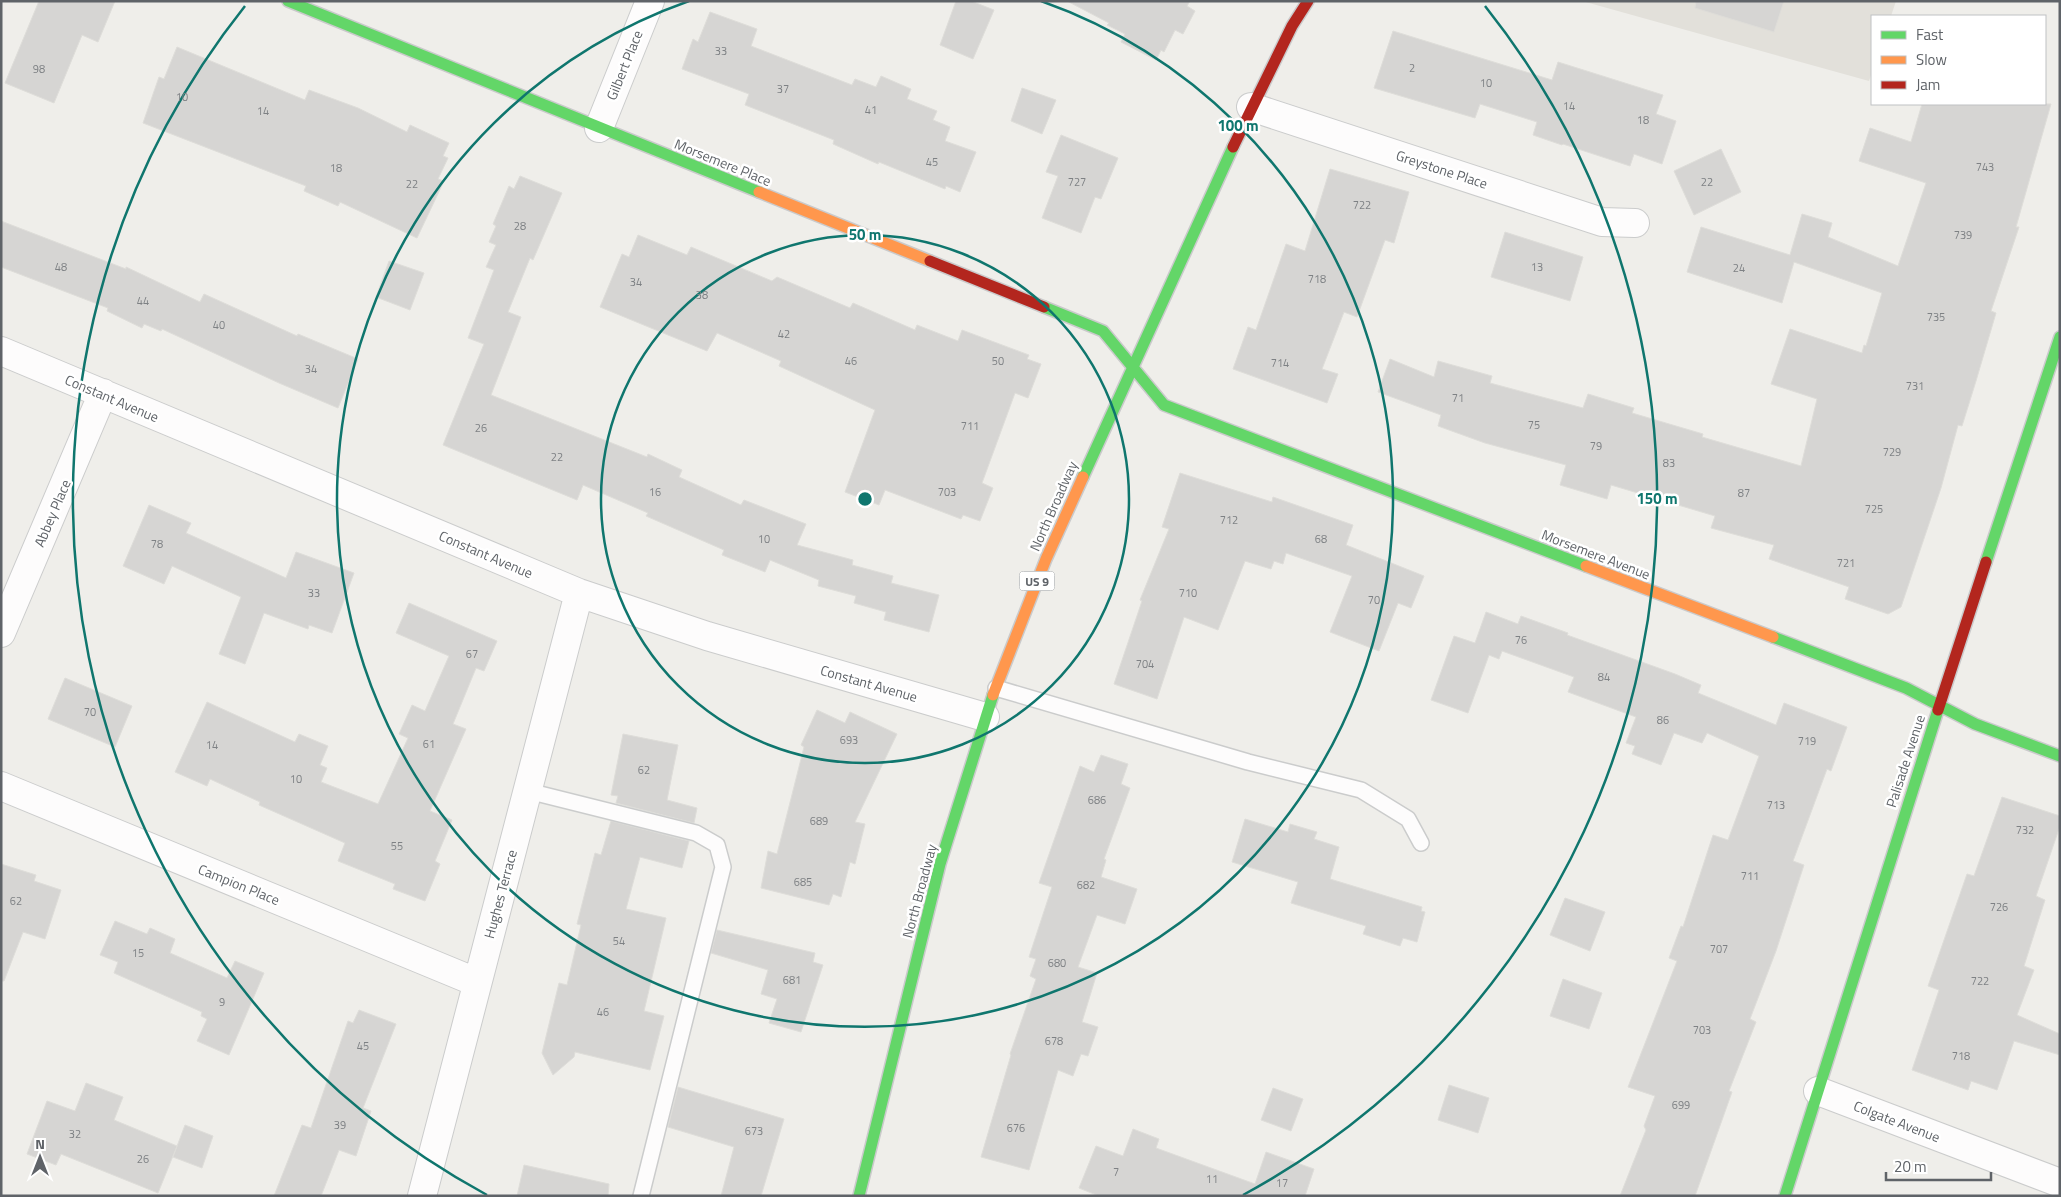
<svg xmlns="http://www.w3.org/2000/svg" width="2061" height="1197" font-family="'Titillium Web',sans-serif">
<rect width="100%" height="100%" fill="#efeeea"/>
<path fill="#e2e0da" d="M1582,1H1896L1891,16H1872V72L1869,81Z"/>
<path fill="#d6d5d3" stroke="#deddd9" d="M39,1H115L98,42L82,35L54,103L5,83Z
M956,1H971L994,10L973,59L940,45Z
M1067,1H1190L1187,6L1195,11L1183,34L1175,30L1164,52L1161,50L1156,60L1121,42L1125,34L1107,25L1109,23Z
M1696,1H1784L1774,32L1695,8Z
M710,12L757,29L751,46L852,85L855,79L876,87L881,76L911,89L907,99L937,111L933,120L950,127L945,141L976,152L960,192L946,186L945,189L879,162L878,164L833,144L834,140L745,105L749,94L682,69L693,39L698,42Z
M1393,31L1552,80L1558,62L1663,95L1656,114L1676,121L1662,164L1634,154L1630,166L1563,144L1562,145L1533,135L1537,122L1480,104L1475,118L1374,88Z
M177,47L305,100L309,90L358,108L407,132L410,125L449,143L443,156L448,158L438,179L444,181L417,238L340,202L338,206L304,191L306,186L143,123L159,77L164,79Z
M1022,88L1056,100L1042,134L1011,121Z
M1922,104H2051L2016,227H2019L1991,311L1996,313L1976,381L1962,426L1958,425L1941,488L1901,607L1888,614L1845,599L1849,587L1769,559L1774,545L1711,528L1715,516L1611,485L1607,499L1560,485L1566,465L1485,443L1438,426L1441,415L1378,392L1390,359L1434,377L1438,361L1492,376L1490,383L1583,408L1588,394L1634,408L1632,413L1703,434L1702,437L1801,466L1817,399L1771,384L1790,329L1862,353L1864,345L1866,346L1882,293L1794,262L1782,303L1687,272L1701,227L1790,255L1802,214L1832,223L1828,237L1898,266L1926,183L1859,161L1870,128L1911,142Z
M1061,135L1118,158L1101,199L1095,197L1081,233L1042,218L1058,176L1046,172Z
M1721,149L1741,192L1694,215L1674,171Z
M1330,169L1409,192L1394,243L1385,240L1357,317L1344,312L1322,369L1338,374L1327,403L1233,369L1248,327L1256,330L1286,244L1305,251Z
M520,176L562,193L533,260L530,258L508,312L521,317L491,395L647,457L648,454L682,470L679,477L741,505L744,500L806,524L797,545L853,560L852,565L893,576L891,583L939,595L929,632L884,620L886,612L854,603L856,596L818,586L819,580L770,560L765,572L722,555L724,550L646,516L648,513L583,485L577,500L443,445L484,344L468,338L494,270L486,267L496,245L489,242L496,226L493,224L509,186L514,189Z
M1,221L126,269V267L200,302L204,294L297,336L298,334L358,359L338,408L279,383L162,329L161,331L144,324L142,328L107,311L108,308L1,267Z
M1505,232L1583,257L1570,301L1491,277Z
M638,235L687,255L691,247L772,281L777,277L850,308L853,303L915,330L917,325L958,341L962,330L1029,355L1027,359L1041,364L1028,398L1015,393L982,483L993,488L980,521L963,515L961,519L885,490L879,505L845,492L875,410L779,366L781,361L717,333L707,351L600,307L622,254L629,257Z
M389,261L424,273L410,310L376,297Z
M1180,473L1272,502L1273,497L1353,525L1346,545L1424,576L1411,608L1398,603L1379,651L1330,632L1352,576L1286,553L1283,564L1274,561L1271,569L1245,561L1218,630L1184,617L1157,699L1114,684L1142,601L1140,600L1169,529L1162,527Z
M149,505L191,523L186,533L286,578L296,552L354,573L332,633L309,625L308,629L264,613L245,664L219,654L241,597L172,566L164,584L123,566Z
M409,603L497,641L484,671L476,668L453,724L466,729L430,811L452,820L435,861L440,864L425,901L393,889L395,884L338,861L345,843L259,805L260,802L210,779L207,786L175,772L207,702L295,742L299,734L328,746L320,765L327,768L321,782L378,804L408,738L399,734L412,705L425,711L449,656L396,633Z
M1486,612L1518,624L1521,616L1568,633L1567,635L1675,674L1701,685L1698,693L1776,725L1784,703L1847,727L1831,771L1827,769L1793,861L1804,865L1776,951L1750,1019L1756,1022L1729,1091L1732,1092L1695,1196H1620L1646,1130L1644,1126L1655,1096L1628,1087L1677,961L1669,958L1681,926L1683,927L1713,835L1728,840L1759,756L1707,733L1702,743L1674,733L1661,765L1632,754L1635,746L1626,743L1636,717L1568,692L1574,677L1502,651L1499,659L1489,655L1468,713L1431,700L1454,636L1475,643Z
M65,678L132,706L115,747L48,719Z
M817,710L845,723L850,712L897,734L855,822L865,824L855,864L850,862L841,897L833,894L829,905L761,888L768,851L777,854L804,747L801,745Z
M623,734L678,745L667,800L697,808L694,823L616,803L618,796L611,795Z
M1101,755L1128,764L1121,784L1130,788L1104,859L1106,860L1101,877L1137,889L1125,924L1097,915L1078,967L1097,973L1082,1022L1098,1027L1088,1056L1081,1054L1073,1076L1058,1070L1029,1170L981,1157L1011,1055L1010,1054L1036,979L1030,976L1036,959L1029,957L1052,887L1039,883L1080,766L1094,772Z
M2002,797L2060,816V826L2036,896L2045,900L2024,966L2034,970L2017,1015L2060,1034V1055L2014,1041L1997,1090L1971,1081L1968,1090L1912,1070L1939,990L1928,986L1967,874L1974,876Z
M1245,819L1288,832L1290,824L1317,832L1314,839L1339,847L1330,879L1422,907L1421,911L1425,912L1417,942L1403,938L1400,946L1363,934L1366,926L1291,903L1298,882L1232,862Z
M611,821L689,841L682,868L640,857L626,909L666,918L644,1011L664,1016L650,1070L575,1052L574,1057L553,1075L542,1053L559,983L567,985L581,925L577,924L595,853L601,855Z
M1,864L36,875L34,881L61,890L45,939L23,932L4,981H1Z
M1565,898L1605,912L1590,951L1550,935Z
M115,921L147,934L150,928L175,939L170,953L227,978L235,961L264,973L229,1055L197,1041L207,1019L201,1016L202,1012L114,973L118,962L100,955Z
M717,930L815,953L813,962L823,965L801,1032L769,1023L777,999L761,994L768,970L711,953Z
M1563,979L1602,993L1589,1029L1550,1016Z
M359,1010L396,1024L363,1108L371,1111L356,1156L339,1150L321,1196H274L302,1125L311,1128L348,1021L353,1023Z
M86,1083L123,1097L114,1120L177,1146L158,1193L61,1154L56,1165L27,1154L47,1101L75,1111Z
M1449,1085L1489,1098L1478,1133L1438,1120Z
M678,1087L784,1119L761,1196H721L734,1147L668,1127Z
M1273,1088L1303,1099L1291,1131L1261,1120Z
M185,1125L213,1136L202,1168L173,1157Z
M1133,1129L1159,1139L1156,1148L1255,1184L1266,1152L1314,1169L1305,1196H1099L1079,1188L1096,1146L1123,1156Z
M524,1165L609,1184L608,1196H517Z"/>
<g fill="none" stroke-linecap="round" stroke-linejoin="round">
<defs>
<path id="lane" d="M996,688L1248,762L1361,790L1408,819L1421,843
M528,791L696,833L717,845L723,867L641,1196"/>
<path id="street" d="M1251,107L1602,222L1635,223
M599,128L650,1
M1,351L579,593L707,636L985,717
M1,633L103,393
M1,786L476,982
M1818,1091L2060,1183
M422,1196L579,593"/>
<path id="fast" d="M288,1L759,192
M1044,307L1103,331L1164,405L1586,566
M1083,477L1233,147
M1986,562L2060,337
M1773,637L1906,688L1975,724L2060,756
M859,1196L940,864L993,695
M1785,1196L1938,710"/>
<path id="slow" d="M759,192L930,261
M1586,566L1773,637
M993,695L1046,559L1083,477"/>
<path id="jam" d="M1233,147L1292,26L1308,1
M930,261L1044,307
M1938,710L1986,562"/>
</defs>
<use href="#lane" stroke="#cbcccc" stroke-width="18"/>
<use href="#street" stroke="#cbcccc" stroke-width="30"/>
<use href="#fast" stroke="#cacacb" stroke-width="14"/>
<use href="#slow" stroke="#cacacb" stroke-width="14"/>
<use href="#jam" stroke="#cacacb" stroke-width="14"/>
<use href="#lane" stroke="#fdfcfc" stroke-width="15"/>
<use href="#street" stroke="#fdfcfc" stroke-width="28"/>
<use href="#fast" stroke="#63d668" stroke-width="11"/>
<use href="#slow" stroke="#ff974d" stroke-width="11"/>
<use href="#jam" stroke="#b3261e" stroke-width="11"/>
</g>
<g fill="none" stroke="#0f766e" stroke-width="2.5">
<circle cx="865" cy="499" r="264"/>
<path d="M1041 1A528 528 0 1 1 689 1"/>
<path d="M487 1195A792 792 0 0 1 245 6M1485 6A792 792 0 0 1 1243 1195"/>
</g>
<g text-anchor="middle" dominant-baseline="central" stroke-width="5" stroke-linejoin="round" paint-order="stroke">
<g font-size="11" fill="#7e8184">
<text x="721" y="51">33</text>
<text x="1412" y="68">2</text>
<text x="39" y="69">98</text>
<text x="1486" y="83">10</text>
<text x="783" y="89">37</text>
<text x="182" y="97">10</text>
<text x="1569" y="106">14</text>
<text x="871" y="110">41</text>
<text x="263" y="111">14</text>
<text x="1643" y="120">18</text>
<text x="932" y="162">45</text>
<text x="1985" y="167">743</text>
<text x="336" y="168">18</text>
<text x="1077" y="182">727</text>
<text x="1707" y="182">22</text>
<text x="412" y="184">22</text>
<text x="1362" y="205">722</text>
<text x="520" y="226">28</text>
<text x="1963" y="235">739</text>
<text x="61" y="267">48</text>
<text x="1537" y="267">13</text>
<text x="1739" y="268">24</text>
<text x="1317" y="279">718</text>
<text x="636" y="282">34</text>
<text x="702" y="295">38</text>
<text x="143" y="301">44</text>
<text x="1936" y="317">735</text>
<text x="219" y="325">40</text>
<text x="784" y="334">42</text>
<text x="851" y="361">46</text>
<text x="998" y="361">50</text>
<text x="1280" y="363">714</text>
<text x="311" y="369">34</text>
<text x="1915" y="386">731</text>
<text x="1458" y="398">71</text>
<text x="1534" y="425">75</text>
<text x="970" y="426">711</text>
<text x="481" y="428">26</text>
<text x="1596" y="446">79</text>
<text x="1892" y="452">729</text>
<text x="557" y="457">22</text>
<text x="1669" y="463">83</text>
<text x="655" y="492">16</text>
<text x="947" y="492">703</text>
<text x="1744" y="493">87</text>
<text x="1874" y="509">725</text>
<text x="1229" y="520">712</text>
<text x="764" y="539">10</text>
<text x="1321" y="539">68</text>
<text x="157" y="544">78</text>
<text x="1846" y="563">721</text>
<text x="314" y="593">33</text>
<text x="1188" y="593">710</text>
<text x="1374" y="600">70</text>
<text x="1521" y="640">76</text>
<text x="472" y="654">67</text>
<text x="1145" y="664">704</text>
<text x="1604" y="677">84</text>
<text x="90" y="712">70</text>
<text x="1663" y="720">86</text>
<text x="849" y="740">693</text>
<text x="1807" y="741">719</text>
<text x="429" y="744">61</text>
<text x="212" y="745">14</text>
<text x="644" y="770">62</text>
<text x="296" y="779">10</text>
<text x="1097" y="800">686</text>
<text x="1776" y="805">713</text>
<text x="819" y="821">689</text>
<text x="2025" y="830">732</text>
<text x="397" y="846">55</text>
<text x="1750" y="876">711</text>
<text x="803" y="882">685</text>
<text x="1086" y="885">682</text>
<text x="16" y="901">62</text>
<text x="1999" y="907">726</text>
<text x="619" y="941">54</text>
<text x="1719" y="949">707</text>
<text x="138" y="953">15</text>
<text x="1057" y="963">680</text>
<text x="792" y="980">681</text>
<text x="1980" y="981">722</text>
<text x="222" y="1002">9</text>
<text x="603" y="1012">46</text>
<text x="1702" y="1030">703</text>
<text x="1054" y="1041">678</text>
<text x="363" y="1046">45</text>
<text x="1961" y="1056">718</text>
<text x="1681" y="1105">699</text>
<text x="340" y="1125">39</text>
<text x="1016" y="1128">676</text>
<text x="754" y="1131">673</text>
<text x="75" y="1134">32</text>
<text x="143" y="1159">26</text>
<text x="1116" y="1172">7</text>
<text x="1212" y="1179">11</text>
<text x="1282" y="1183">17</text>
</g>
<rect fill="#fff" stroke="#8f9295" stroke-width="1" x="1019.5" y="571.5" width="35" height="19" rx="4"/>
<g font-size="12" font-weight="bold" fill="#5f6368">
<text x="1037" y="581">US 9</text>
</g>
<g font-size="14" fill="#5f6368" stroke="#fff">
<text transform="translate(624 65) rotate(-68)">Gilbert Place</text>
<text transform="translate(723 162) rotate(22)">Morsemere Place</text>
<text transform="translate(1442 169) rotate(18)">Greystone Place</text>
<text transform="translate(112 398) rotate(23)">Constant Avenue</text>
<text transform="translate(1053 506) rotate(-66)">North Broadway</text>
<text transform="translate(52 513) rotate(-67)">Abbey Place</text>
<text transform="translate(486 554) rotate(23)">Constant Avenue</text>
<text transform="translate(1596 554) rotate(21)">Morsemere Avenue</text>
<text transform="translate(869 683) rotate(16)">Constant Avenue</text>
<text transform="translate(1905 761) rotate(-72)">Palisade Avenue</text>
<text transform="translate(239 884) rotate(22)">Campion Place</text>
<text transform="translate(919 891) rotate(-75)">North Broadway</text>
<text transform="translate(500 894) rotate(-75)">Hughes Terrace</text>
<text transform="translate(1897 1121) rotate(21)">Colgate Avenue</text>
</g>
</g>
<circle cx="865" cy="499" r="8" fill="#0f766e" stroke="#fff" stroke-width="2.5"/>
<g font-size="15" text-anchor="middle" font-weight="bold" fill="#0f766e" stroke="#fff" stroke-width="5" stroke-linejoin="round" paint-order="stroke">
<text x="1238" y="131">100 m</text>
<text x="865" y="240">50 m</text>
<text x="1657" y="504">150 m</text>
</g>
<rect width="2061" height="1197" fill="none" stroke="#5f6368" stroke-width="5"/>
<rect x="1871" y="15" width="175" height="90" fill="#ffffff" stroke="#bfc1c3"/>
<rect x="1881" y="31" width="25" height="8" fill="#63d668" stroke="#bfc1c3"/>
<text x="1916" y="40" font-size="15" fill="#5f6368">Fast</text>
<rect x="1881" y="56" width="25" height="8" fill="#ff974d" stroke="#bfc1c3"/>
<text x="1916" y="65" font-size="15" fill="#5f6368">Slow</text>
<rect x="1881" y="81" width="25" height="8" fill="#b3261e" stroke="#bfc1c3"/>
<text x="1916" y="90" font-size="15" fill="#5f6368">Jam</text>
<g transform="translate(40 1157)" stroke="#ffffff" stroke-width="4" paint-order="stroke">
<path d="M0-4L9 19L0 12L-9 19Z" fill="#5f6368"/>
<text y="-8" font-size="14" font-weight="bold" text-anchor="middle" fill="#5f6368">N</text>
</g>
<path d="M1886 1172v8h105v-8" fill="none" stroke="#5f6368" stroke-width="2.5"/>
<text x="1894" y="1172" font-size="15" fill="#5f6368" stroke="#ffffff" stroke-width="4" paint-order="stroke">20 m</text>
</svg>
